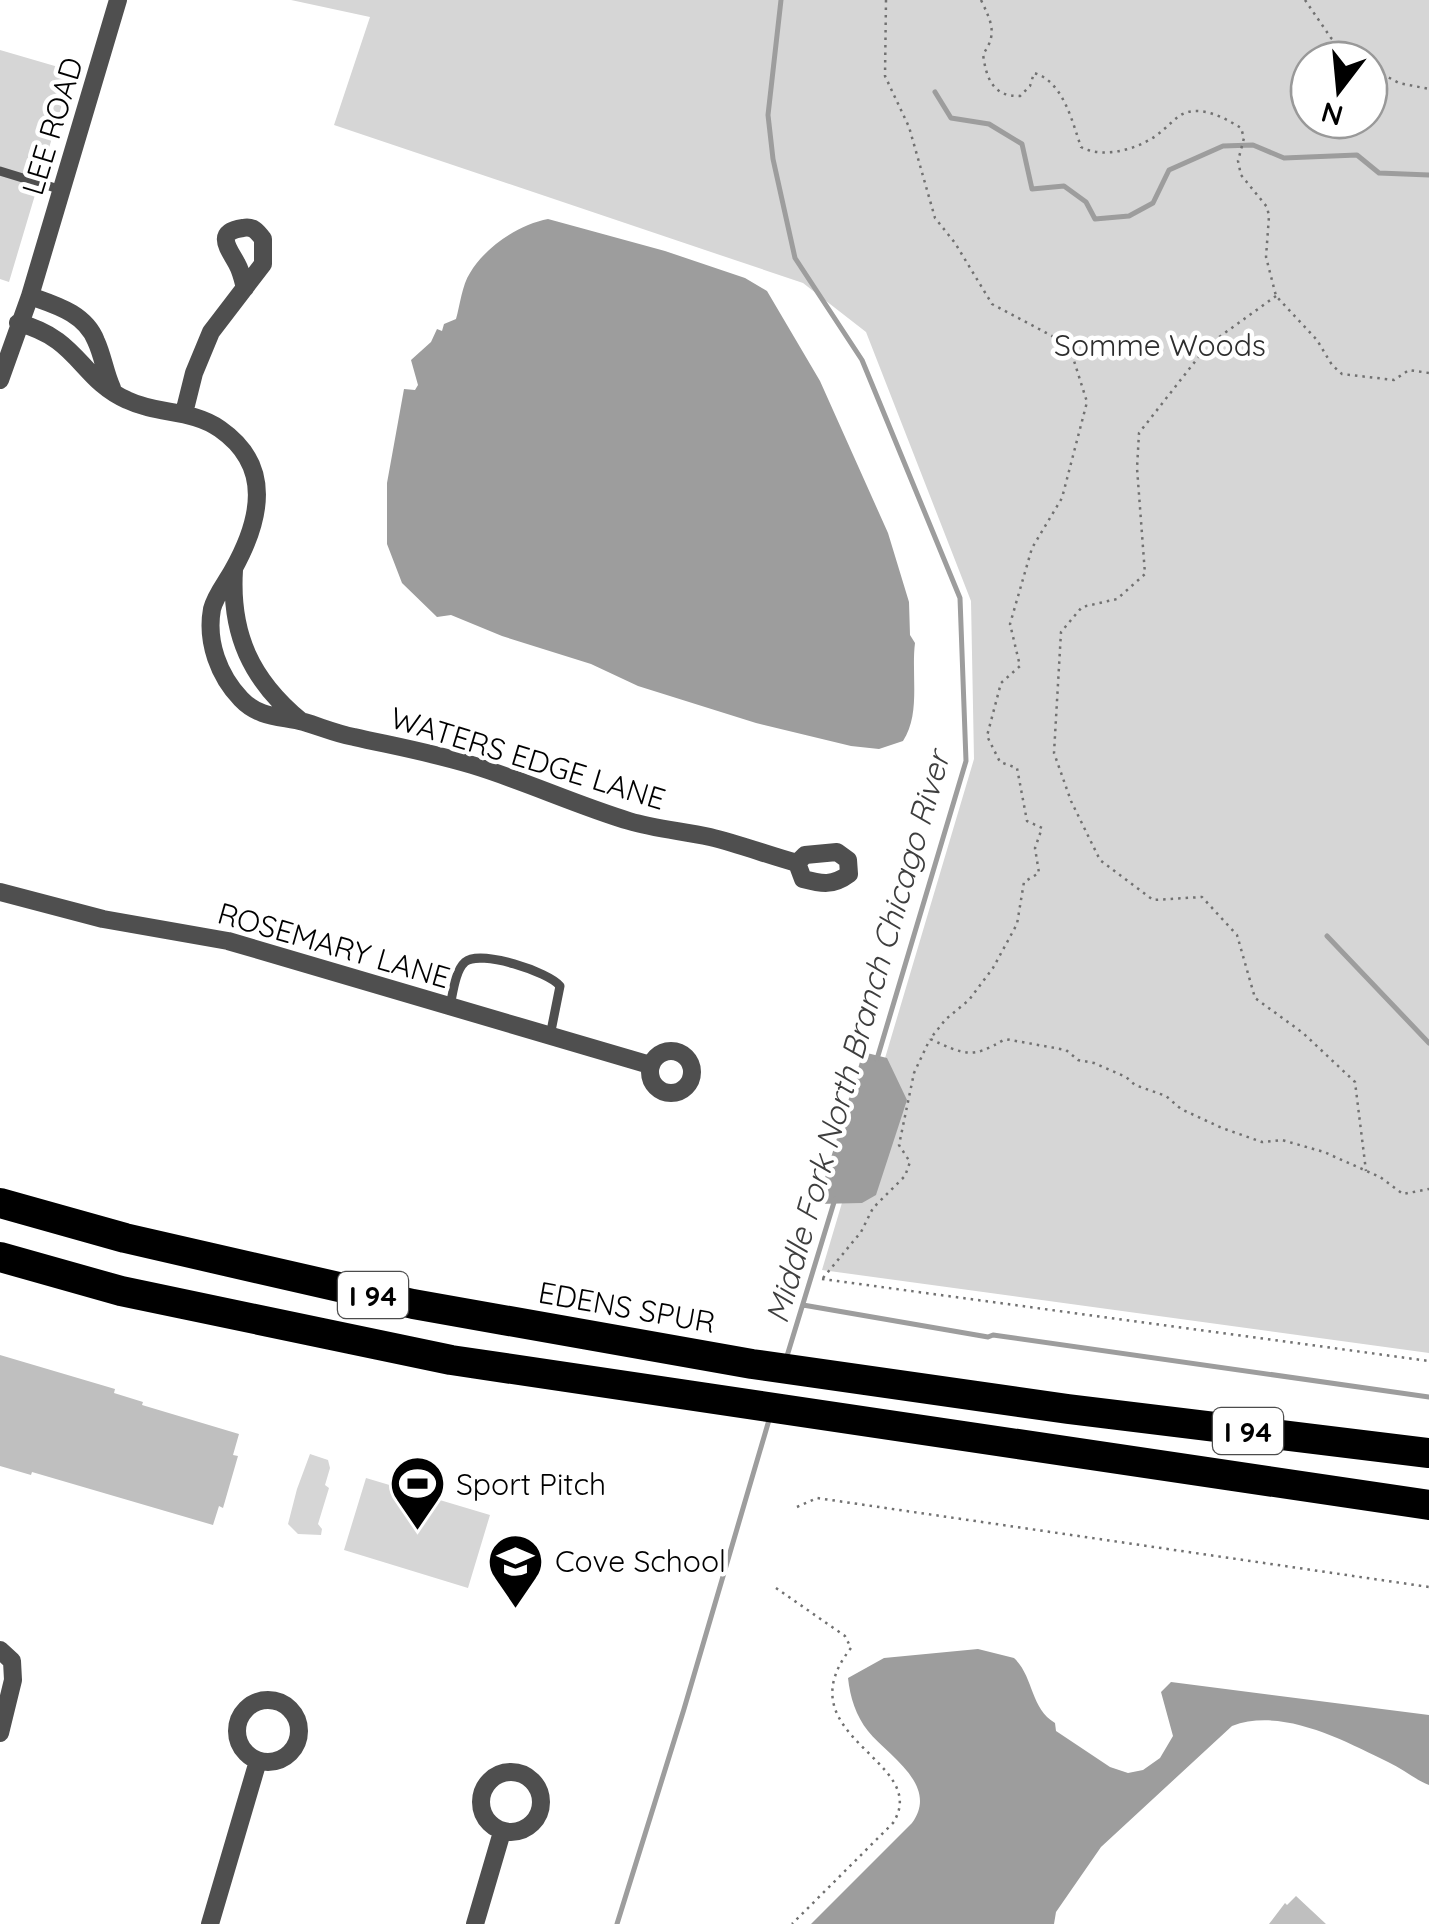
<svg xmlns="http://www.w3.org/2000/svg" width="1429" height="1924" font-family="Quicksand,sans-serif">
<rect width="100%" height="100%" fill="#fff"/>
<path fill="#d6d6d6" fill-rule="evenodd" d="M291,0H1429V1353L822,1270L974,759L971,601L866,332L803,283L334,125L370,17ZM1309,60H1369V120H1309Z
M0,50L72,71L9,282L0,279Z
M310,1454L328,1460L330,1468L325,1485L329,1488L318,1524L322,1529L321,1535L298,1534L288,1524L297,1489Z
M366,1478L490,1515L468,1588L344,1550Z"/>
<path fill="#9d9d9d" d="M548,219L665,251L745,278L767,291L820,381L888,533L909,602L910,635L915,643C911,674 921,714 903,741L879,749L851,746L756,723L638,686L591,664L502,636L451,615L437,617L402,583L387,544V483L404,389L415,390L418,385L411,360L431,342L437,329L442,331L444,324L456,319C460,305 462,285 470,273C485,247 520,224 548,219Z
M863,1052L887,1058L907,1100L876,1195L862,1203L817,1204Z
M978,1649L1014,1658C1034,1677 1030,1708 1055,1723L1056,1731L1110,1767L1128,1773L1143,1770L1160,1758L1173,1736L1161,1692L1171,1682L1429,1715V1785C1414,1779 1403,1769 1388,1762C1343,1740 1282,1707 1232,1726L1101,1847L1056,1912L1054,1924H811L912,1823C940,1785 887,1755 868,1731C856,1716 850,1697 848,1678L884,1658Z"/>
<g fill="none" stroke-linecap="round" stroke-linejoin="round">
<path stroke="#9d9d9d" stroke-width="5" d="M781,0L768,115L773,159L795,258L862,360L960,598L966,761L877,1059
M935,92L951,118L989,124L1022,144L1032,189L1064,186L1086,202L1095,219L1129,216L1153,203L1169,170L1223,146L1253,145L1284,158L1357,155L1379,173L1429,175
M1327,936L1429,1043
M803,1305L988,1337L993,1335L1429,1397
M787,1356L835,1199
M617,1924L684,1709L769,1420"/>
</g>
<path fill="#bfbfbf" d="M0,1355L115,1389L114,1393L143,1402L142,1405L239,1434L233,1455L238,1456L223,1508L219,1506L213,1525L32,1472L31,1475L0,1466Z
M1296,1896L1326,1924H1269L1285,1903L1287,1905Z"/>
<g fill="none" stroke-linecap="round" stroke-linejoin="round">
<path stroke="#717171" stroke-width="2.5" stroke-dasharray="2.5 5" stroke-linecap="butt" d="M886,0L885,76L909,127L935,218L955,243L992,304L1069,345L1087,402L1062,498L1032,548L1010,624L1020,666L1001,683L987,736L1000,762L1017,768L1027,821L1042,828L1035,848L1039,873L1024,882L1017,924L993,968L969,1000L946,1019L930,1039C964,1054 971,1060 1005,1039L1066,1050L1078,1060L1094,1063L1126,1077L1135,1085L1166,1096L1181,1109L1222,1128L1262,1142L1282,1140L1324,1152L1380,1177L1403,1194L1429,1189
M981,0C991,21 998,34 983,54C986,78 993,97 1020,96L1030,86L1034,73C1063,81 1072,121 1081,147C1104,160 1144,148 1163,130C1174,121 1180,111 1196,111C1212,111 1228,120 1241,128L1244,138L1238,161L1241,175L1267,207L1269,216L1266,257L1276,296L1317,340L1332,365L1342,374L1394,380L1409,370L1429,373
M1305,0L1331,38L1357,60
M1369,67L1399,83L1429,89
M1276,296L1208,345L1139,433L1137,468L1145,574L1117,599L1082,607L1061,632L1054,753L1071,801L1100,860L1153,900L1202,897L1237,935L1255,998L1303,1033L1355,1082L1366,1171
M823,1278L861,1232L873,1208L905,1176L910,1162L899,1145L914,1073L930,1039
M822,1279L1429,1361
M797,1507L817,1498L1429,1587
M776,1588L845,1636L851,1648C781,1737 933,1760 893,1823L792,1924"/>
<path stroke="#4f4f4f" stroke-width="9" d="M0,171L62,190
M450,1006C453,993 455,971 465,962C480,949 549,972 560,986L550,1036"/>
<path stroke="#4f4f4f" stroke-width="18" d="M30,296C55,305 85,313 96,341C103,356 105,373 112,388
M18,323C79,338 80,379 127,400C158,415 192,409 220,429C273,466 261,520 233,570C226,583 216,594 212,609C206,642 219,676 241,699C259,718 280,716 304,722C321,727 337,734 354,737C394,746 433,753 472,765C525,781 576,805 629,821C655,829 683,831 710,837C739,844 768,855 797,863L803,879C822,884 833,886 849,874L848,860L837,852L805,855L797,863
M0,380L30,296L118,0
M184,413L194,373L211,332L263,264V239C257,231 253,226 243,228C213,232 230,250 237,264C241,271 243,280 245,288
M234,570C230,634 251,680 301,721
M0,892L103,919L228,941L650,1065
M650 1072a21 21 0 1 1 42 0a21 21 0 1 1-42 0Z
M0,1650L12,1661L13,1680L0,1733
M237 1731a31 31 0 1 1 62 0a31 31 0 1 1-62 0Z
M481 1802a30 30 0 1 1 60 0a30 30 0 1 1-60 0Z
M210,1924L258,1761
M475,1924L502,1832"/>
<path stroke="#000" stroke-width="30" d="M0,1203L125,1238L413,1304L752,1364L1068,1409L1429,1453
M0,1257L121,1291L451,1360L1429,1505"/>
</g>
<defs>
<symbol id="stadium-pin" viewBox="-11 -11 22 30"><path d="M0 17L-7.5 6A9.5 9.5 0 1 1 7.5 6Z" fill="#000" stroke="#fff"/><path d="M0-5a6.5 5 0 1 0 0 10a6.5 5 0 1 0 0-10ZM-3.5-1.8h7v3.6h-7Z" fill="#fff"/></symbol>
<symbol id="school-pin" viewBox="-11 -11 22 30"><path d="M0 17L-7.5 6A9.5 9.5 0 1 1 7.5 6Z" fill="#000" stroke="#fff"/><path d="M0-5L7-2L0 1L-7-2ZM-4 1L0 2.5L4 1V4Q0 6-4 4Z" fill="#fff"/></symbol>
</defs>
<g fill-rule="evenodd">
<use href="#stadium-pin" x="386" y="1452" width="63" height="86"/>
<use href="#school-pin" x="484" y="1530" width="63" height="86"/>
</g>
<g text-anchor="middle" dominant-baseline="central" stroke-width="9" stroke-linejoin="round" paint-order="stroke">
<g fill="#fff" stroke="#4c4c4c" stroke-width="2.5">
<rect x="338" y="1272" width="70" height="46" rx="8"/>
<rect x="1213" y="1408" width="70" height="46" rx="8"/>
</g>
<g font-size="28" font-weight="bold" fill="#000">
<text x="373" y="1295">I 94</text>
<text x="1248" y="1431">I 94</text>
</g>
<g font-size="30" fill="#000" stroke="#fff">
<text transform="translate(52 126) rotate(-73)">LEE ROAD</text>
<text transform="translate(528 758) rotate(17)">WATERS EDGE LANE</text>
<text transform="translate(334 945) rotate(16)">ROSEMARY LANE</text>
<text transform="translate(627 1307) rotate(10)">EDENS SPUR</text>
</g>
<g font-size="30" fill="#2d2d2d" stroke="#fff">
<text x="1160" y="345">Somme Woods</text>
</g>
<g font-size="30" fill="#000" stroke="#fff" text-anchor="start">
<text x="456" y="1484">Sport Pitch</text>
<text x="555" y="1561">Cove School</text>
</g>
<g font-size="32" font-style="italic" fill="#3e3e3e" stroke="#fff">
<text transform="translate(857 1037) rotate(-74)">Middle Fork North Branch Chicago River</text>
</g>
</g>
<g transform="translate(1339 90) rotate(196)"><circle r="48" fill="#ffffff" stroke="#999999" stroke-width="2.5"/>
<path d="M0-8L18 38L0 25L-18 38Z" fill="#000000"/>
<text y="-15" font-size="28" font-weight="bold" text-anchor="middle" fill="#000000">N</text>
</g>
</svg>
